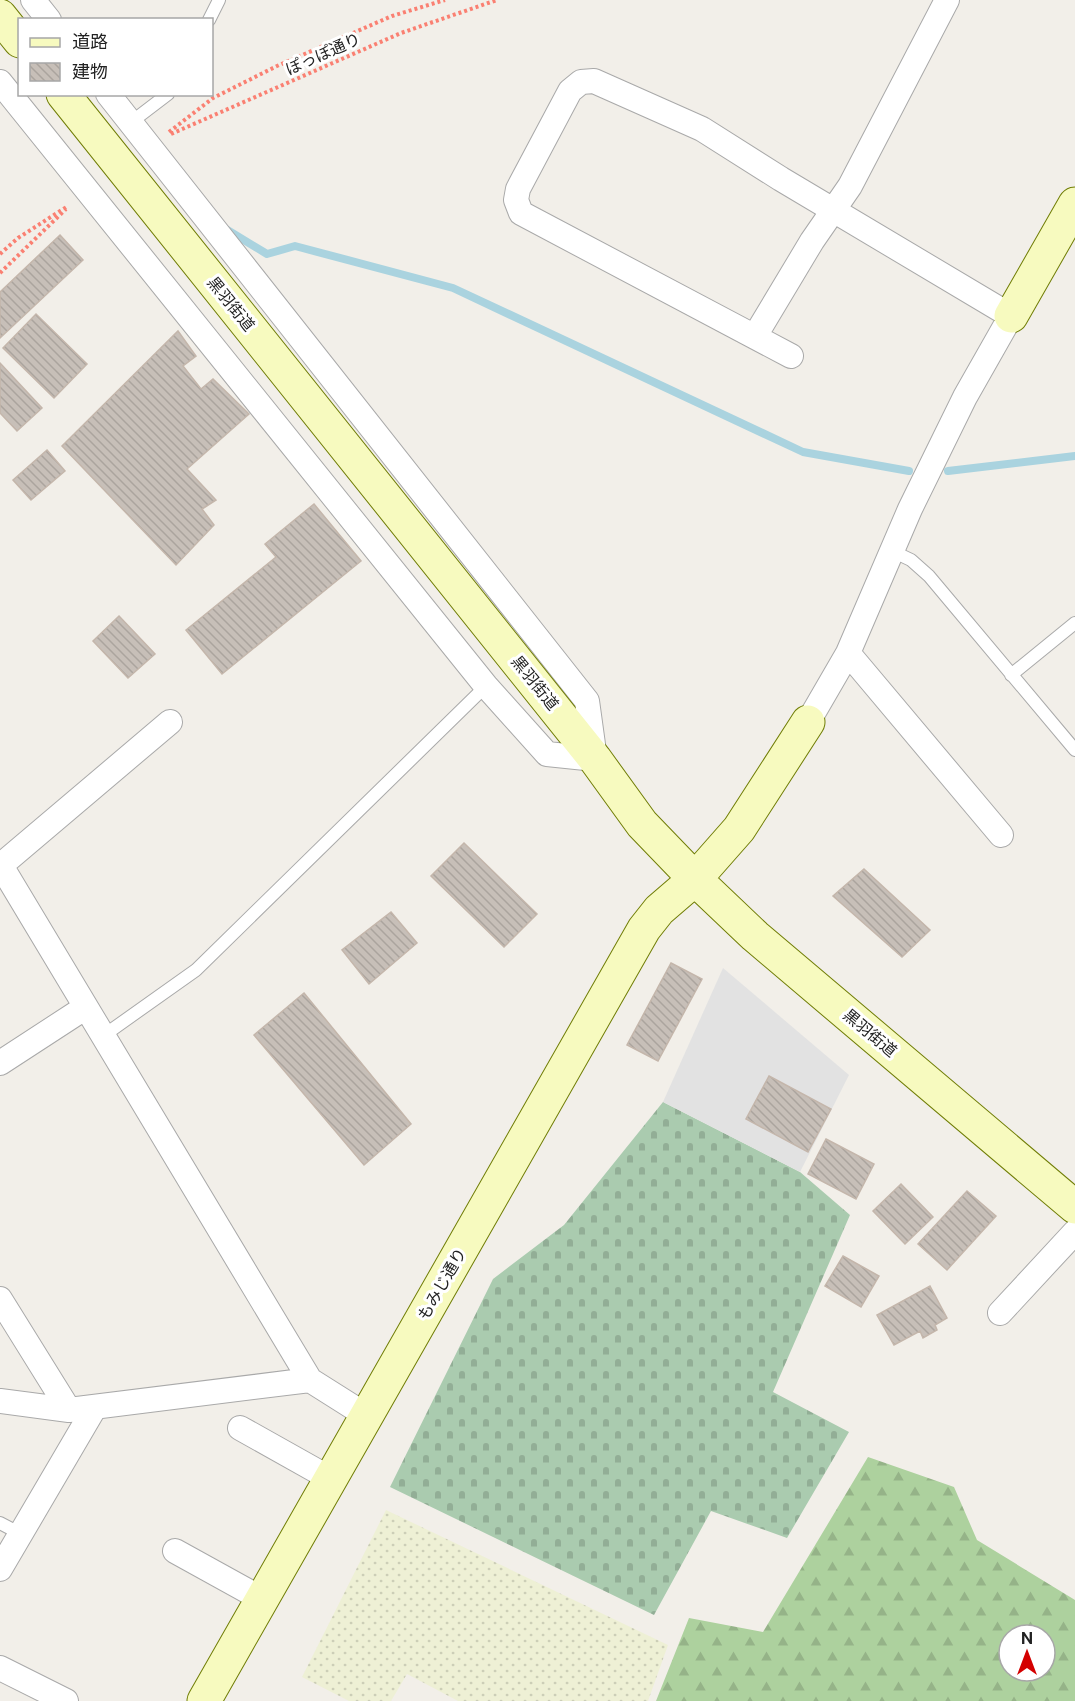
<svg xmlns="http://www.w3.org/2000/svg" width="1075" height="1701" font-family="'Public Sans','Noto Sans JP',sans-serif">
<defs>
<pattern id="farmland-dots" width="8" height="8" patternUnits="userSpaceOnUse" patternTransform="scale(1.5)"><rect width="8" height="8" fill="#eef0d5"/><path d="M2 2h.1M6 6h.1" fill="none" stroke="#ccceb7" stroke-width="1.8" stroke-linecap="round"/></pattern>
<pattern id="forest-firs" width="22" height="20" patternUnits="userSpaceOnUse" patternTransform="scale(1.5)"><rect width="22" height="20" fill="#add19e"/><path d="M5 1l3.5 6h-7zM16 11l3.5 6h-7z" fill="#95b388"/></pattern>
<pattern id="cemetery-stones" width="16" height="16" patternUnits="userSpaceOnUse" patternTransform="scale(1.5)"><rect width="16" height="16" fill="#aacbaf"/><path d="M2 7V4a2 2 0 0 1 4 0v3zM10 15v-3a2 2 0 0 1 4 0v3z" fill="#92ae96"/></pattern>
<pattern id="building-back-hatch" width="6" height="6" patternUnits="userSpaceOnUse" patternTransform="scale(1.5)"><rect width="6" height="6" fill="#c7bfb8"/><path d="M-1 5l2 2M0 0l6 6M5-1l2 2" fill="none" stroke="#aba49e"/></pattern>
</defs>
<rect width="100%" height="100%" fill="#f2efe9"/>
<path fill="url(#farmland-dots)" d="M386,1510L668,1645L648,1701H458L407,1674L391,1701H349L302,1677Z"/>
<path fill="url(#forest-firs)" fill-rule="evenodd" d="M868,1457L954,1487L977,1540L1075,1600V1701H656L689,1618L763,1632ZM1009,1635H1045V1671H1009Z"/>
<path fill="url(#cemetery-stones)" d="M663,1102L800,1172L850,1215L773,1392L849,1432L787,1538L711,1511L654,1615L390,1487L493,1279L564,1225Z"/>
<path fill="#e2e2e2" d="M723,968L849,1075L800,1172L663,1102Z"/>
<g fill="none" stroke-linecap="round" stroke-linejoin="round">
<path stroke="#aad3df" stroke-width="8" d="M224,228L267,254L295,246L453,288L803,452L909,471
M948,471L1075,456"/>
</g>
<path fill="url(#building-back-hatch)" stroke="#c4b6ab" stroke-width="1.5" d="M60,235L83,260L0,338V292Z
M36,314L87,364L54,398L3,348Z
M178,331L196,356L183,366L201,389L213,379L249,414L187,469L216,500L202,509L214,525L176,565L62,446Z
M0,363L42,408L17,431L0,413Z
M47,450L65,471L31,500L13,480Z
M314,504L361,561L222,674L186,630L276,557L265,544Z
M119,616L155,654L128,678L93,641Z
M464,843L537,914L504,947L431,876Z
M864,869L930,930L902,957L833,896Z
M391,912L417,943L369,984L342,950Z
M671,963L702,979L658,1061L627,1045Z
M304,993L411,1124L364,1165L254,1035Z
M769,1076L831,1109L808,1152L746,1119Z
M826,1139L874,1164L856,1199L808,1174Z
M901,1184L933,1217L905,1244L873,1211Z
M967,1191L996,1216L947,1270L918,1244Z
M843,1256L879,1276L861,1307L825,1286Z
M930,1286L947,1318L935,1325L937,1330L923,1338L920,1331L894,1345L877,1315Z"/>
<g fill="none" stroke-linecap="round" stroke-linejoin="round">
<defs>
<path id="lane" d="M209,20L219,0
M130,123L168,94
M892,551L911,560L929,576L1075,750
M1011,675L1075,623
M103,1036L196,970L486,686
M0,1523L19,1533"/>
<path id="street" d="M33,0L49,20
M0,82L486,686L547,754L595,759L587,701L108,94
M755,336L812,241L850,186L947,0
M791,356L521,213L516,200L518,189L570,91L581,82L594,81L702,129L781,179L1011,316L965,397L910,509L848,653L808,722
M848,653L1001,835
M0,864L310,1380L367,1416
M0,866L170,722
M0,1063L86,1007
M0,1299L69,1410
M1000,1313L1075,1232
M0,1401L69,1410L310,1380
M240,1428L331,1479
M175,1551L262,1599
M0,1569L95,1407
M0,1668L66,1701"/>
<path id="secondary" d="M0,16L20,41
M63,94L595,759L642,824L695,879L755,936L1075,1207
M1011,316L1075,204
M204,1701L644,929L659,910L695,879L739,829L808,722"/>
</defs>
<use href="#lane" stroke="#a9a9a9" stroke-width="14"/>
<use href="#street" stroke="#a9a9a9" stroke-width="26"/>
<use href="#secondary" stroke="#707d05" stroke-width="35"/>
<path stroke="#fa8072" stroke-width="4" stroke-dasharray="3 3" stroke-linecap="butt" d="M169,132L213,98L277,66L392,16L445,0
M171,134L401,33L497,0
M0,254L18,238L68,206
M0,273L66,209"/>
<use href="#lane" stroke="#fff" stroke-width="12"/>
<use href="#street" stroke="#fff" stroke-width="24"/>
<use href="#secondary" stroke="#f7fabf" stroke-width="33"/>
</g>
<g text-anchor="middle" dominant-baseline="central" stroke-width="6" stroke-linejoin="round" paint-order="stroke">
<g font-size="16" fill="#222" stroke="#fff">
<text transform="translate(323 54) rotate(-24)">ぽっぽ通り</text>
<text transform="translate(231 304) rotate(51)">黒羽街道</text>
<text transform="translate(535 683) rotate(51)">黒羽街道</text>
<text transform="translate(870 1033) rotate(40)">黒羽街道</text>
<text transform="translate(442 1284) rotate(-60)">もみじ通り</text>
</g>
</g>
<rect x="18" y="18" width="195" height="78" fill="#ffffff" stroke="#a7a7a7" stroke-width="1.5"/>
<rect x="30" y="38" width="30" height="9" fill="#f7fabf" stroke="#a7a7a7" stroke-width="1.5"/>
<text x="72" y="48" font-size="18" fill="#222222">道路</text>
<rect x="30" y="63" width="30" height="18" fill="url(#building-back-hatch)" stroke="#a7a7a7" stroke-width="1.5"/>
<text x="72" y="78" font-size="18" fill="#222222">建物</text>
<g transform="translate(1027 1653)"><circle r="28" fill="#ffffff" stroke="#a7a7a7" stroke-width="1.5"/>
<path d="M0-4.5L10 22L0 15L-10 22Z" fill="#d40000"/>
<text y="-9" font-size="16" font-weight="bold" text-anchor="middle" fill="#222222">N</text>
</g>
</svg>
